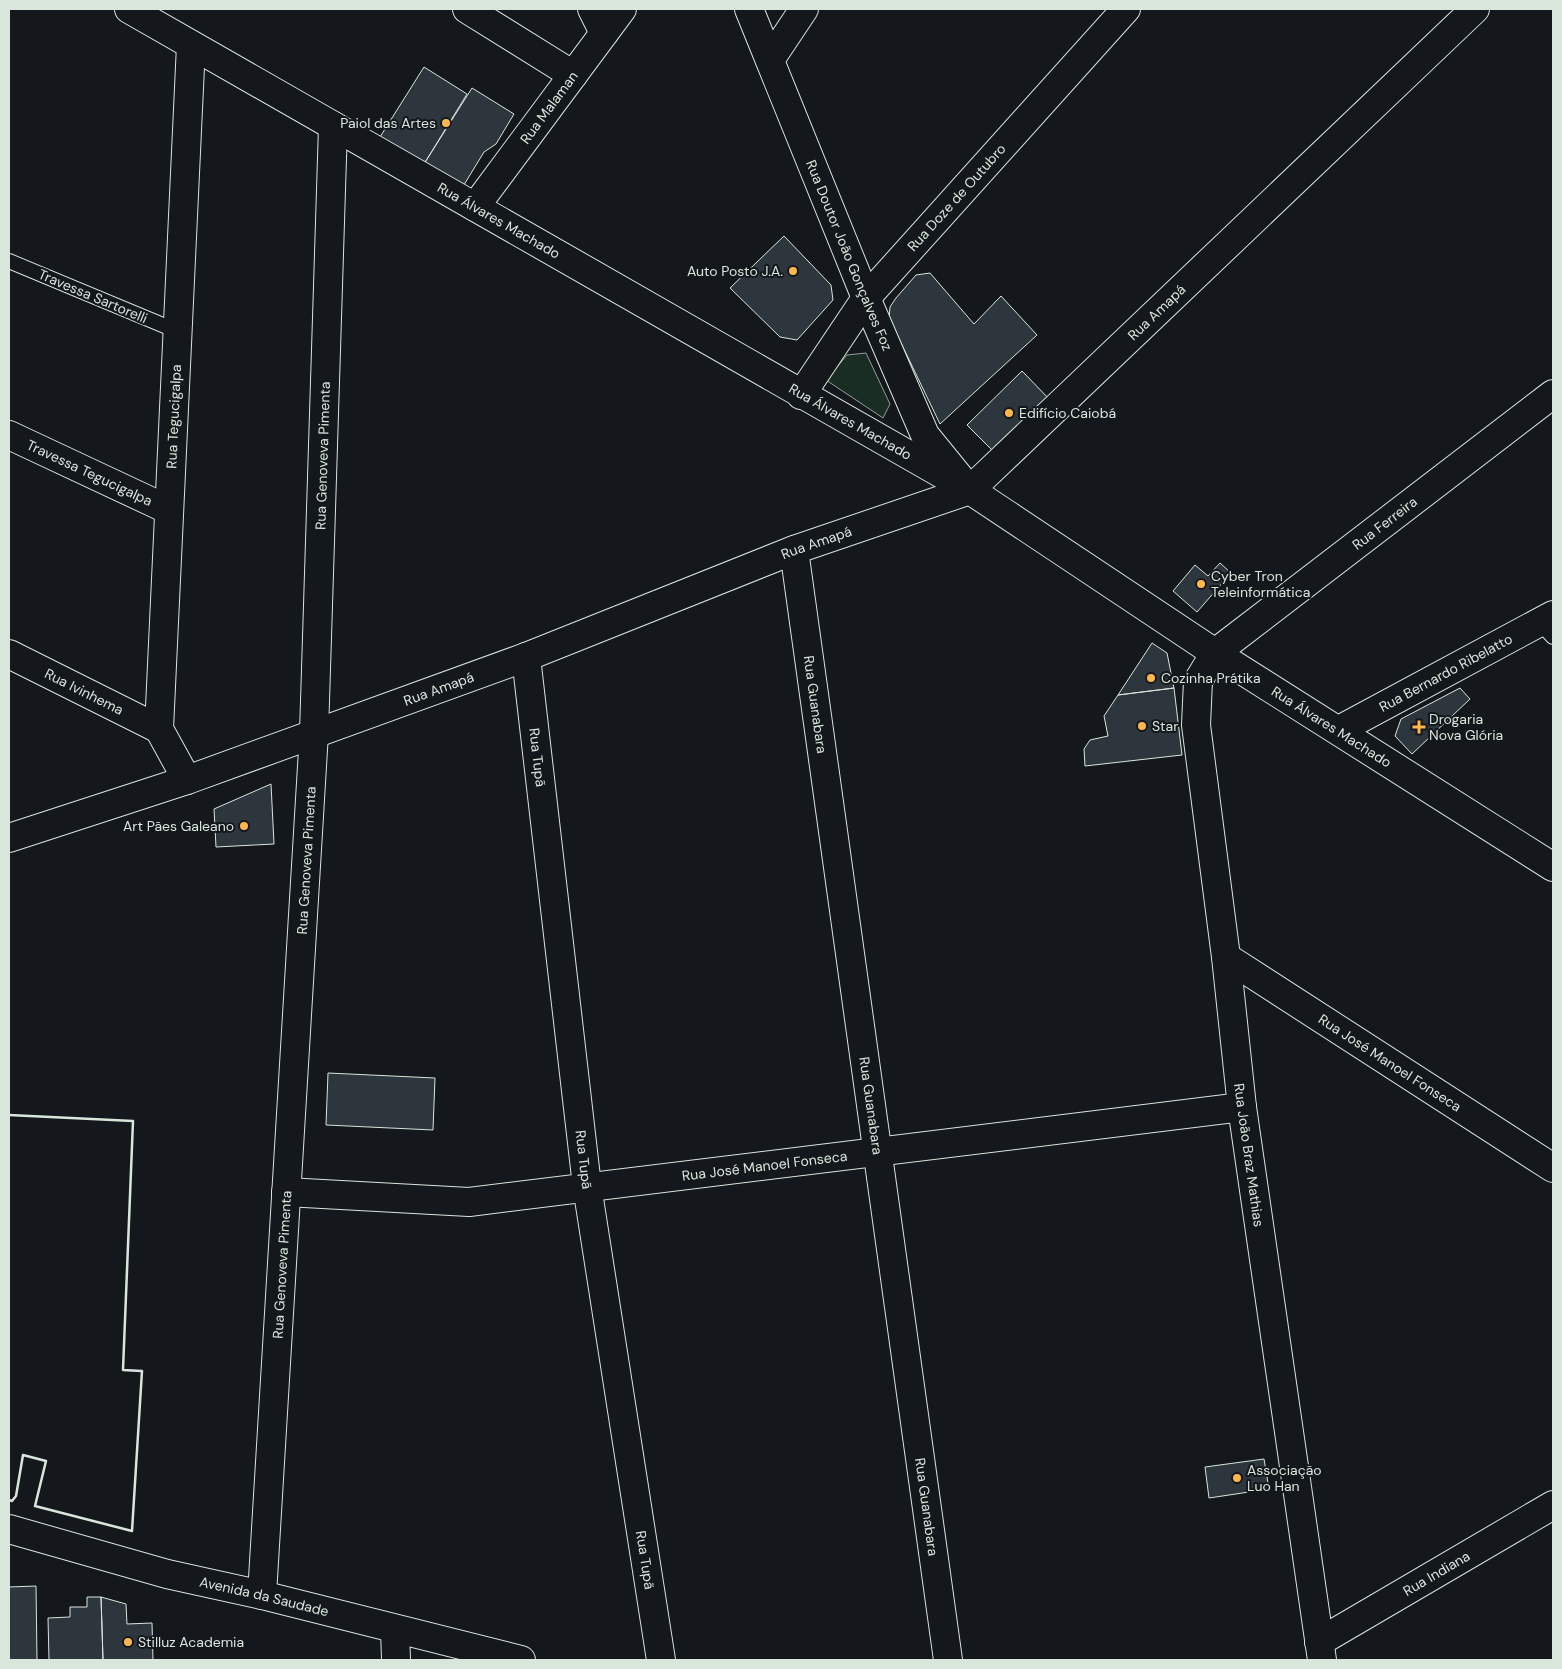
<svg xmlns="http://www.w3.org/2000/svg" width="1562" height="1669" font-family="'DM Sans',sans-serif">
<rect width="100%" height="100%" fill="#14181c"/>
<path fill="#1a2d24" stroke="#939e99" d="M866,353L890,404L883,418L826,380L847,355Z"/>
<path fill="#2c363c" stroke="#d8e6dc" d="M424,67L467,94L424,164L380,137Z
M472,88L514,114L496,144L484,152L462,188L424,164Z
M784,236L831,285L833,300L797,340L780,337L730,288Z
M930,273L974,324L1001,296L1037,335L940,424L889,318L890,307L896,298L916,275Z
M1022,371L1052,402L997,455L967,425Z
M1220,563L1231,573L1197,612L1173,591L1195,565L1208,576Z
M1152,643L1167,653L1174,688L1118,695Z
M1174,688L1182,755L1085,766L1084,749L1090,740L1108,736L1104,716L1118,695Z
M1460,688L1470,699L1412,754L1395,736L1401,719Z
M271,784L274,844L216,847L214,809Z
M328,1073L435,1078L433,1130L326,1125Z
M1264,1459L1269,1489L1209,1498L1205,1467Z
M36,1586L37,1660H9V1587Z
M87,1597H101L103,1660H49L48,1618L70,1617V1607H87Z
M101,1597L126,1604L127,1624L152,1623L153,1660H103Z"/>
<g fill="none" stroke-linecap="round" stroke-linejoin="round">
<defs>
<path id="lane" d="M9,261L177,331
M1539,622L1553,637"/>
<g id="street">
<path id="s1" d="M129,9L970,490L1215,653L1553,867"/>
<path d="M467,9L573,75"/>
<path d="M592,9L604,33"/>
<path id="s2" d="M749,9L866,298L925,435L960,478"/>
<path d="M770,60L804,9"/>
<path id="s3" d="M475,207L622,9"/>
<path id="s4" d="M801,395L866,298L1126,9"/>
<path id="s5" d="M9,435L169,510"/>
<path id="s6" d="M794,550L948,1660"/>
<path id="s7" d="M9,654L159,729"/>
<path id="s8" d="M526,657L587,1186L661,1660"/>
<path id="s9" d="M1339,730L1553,615"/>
<path id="s10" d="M187,780L159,729L191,45"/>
<path id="s11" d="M9,838L187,780L526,657L794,550L970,490L1475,9"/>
<path id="s12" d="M1226,957L1553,1168"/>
<path id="s13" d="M286,1192L469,1202L1242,1107"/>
<path id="s14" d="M262,1595L314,733L333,126"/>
<path d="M395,1629L396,1660"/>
<path id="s15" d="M1319,1642L1553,1505"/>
<path id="s16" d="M1322,1660L1242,1107L1226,957L1196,725L1198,681L1215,653L1553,394"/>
</g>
<g id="secondary">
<path id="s17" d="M9,1529L167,1574L262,1595L521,1660"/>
</g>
</defs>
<use href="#lane" stroke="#d8e6dc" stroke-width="16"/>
<use href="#street" stroke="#d8e6dc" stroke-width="30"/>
<use href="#secondary" stroke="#d8e6dc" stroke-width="30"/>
<use href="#lane" stroke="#14181c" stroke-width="14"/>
<use href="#street" stroke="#14181c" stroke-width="28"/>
<use href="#secondary" stroke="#14181c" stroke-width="28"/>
<path stroke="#d8e6dc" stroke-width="2.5" d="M9,1115L133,1121L123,1370L142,1371L132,1531L35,1506L46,1461L23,1455L16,1496L12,1501L9,1500"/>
</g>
<g fill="#ffb74d" stroke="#14181c" stroke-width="2">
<circle cx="446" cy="123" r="5"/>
<circle cx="793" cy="271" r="5"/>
<circle cx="1009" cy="413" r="5"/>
<circle cx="1201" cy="584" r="5"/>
<circle cx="1151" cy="678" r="5"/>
<circle cx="1142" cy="726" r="5"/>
<path d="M1416.5 719.5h5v5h5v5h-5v5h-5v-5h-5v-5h5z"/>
<circle cx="244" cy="826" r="5"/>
<circle cx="1237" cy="1478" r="5"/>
<circle cx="128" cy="1642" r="5"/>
</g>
<g text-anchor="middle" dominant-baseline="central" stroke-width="4" stroke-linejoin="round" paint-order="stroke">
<g font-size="14" fill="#d8e6dc" stroke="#14181c">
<text stroke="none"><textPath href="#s3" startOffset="124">Rua Malaman</textPath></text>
<text stroke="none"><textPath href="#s4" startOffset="252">Rua Doze de Outubro</textPath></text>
<text stroke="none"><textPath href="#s1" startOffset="426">Rua Álvares Machado</textPath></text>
<text stroke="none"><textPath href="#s2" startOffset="266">Rua Doutor João Gonçalves Foz</textPath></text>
<text transform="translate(93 296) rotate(23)">Travessa Sartorelli</text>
<text stroke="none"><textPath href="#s11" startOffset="1280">Rua Amapá</textPath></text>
<text stroke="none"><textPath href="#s10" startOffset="371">Rua Tegucigalpa</textPath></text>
<text stroke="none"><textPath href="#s1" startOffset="831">Rua Álvares Machado</textPath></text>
<text stroke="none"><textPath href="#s14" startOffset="1141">Rua Genoveva Pimenta</textPath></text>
<text stroke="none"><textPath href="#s5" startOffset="89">Travessa Tegucigalpa</textPath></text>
<text stroke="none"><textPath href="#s16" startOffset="1234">Rua Ferreira</textPath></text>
<text stroke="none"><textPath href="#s11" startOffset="860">Rua Amapá</textPath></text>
<text stroke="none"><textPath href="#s9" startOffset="121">Rua Bernardo Ribelatto</textPath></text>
<text stroke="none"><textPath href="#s11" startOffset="455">Rua Amapá</textPath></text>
<text stroke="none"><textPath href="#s7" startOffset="84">Rua Ivinhema</textPath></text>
<text stroke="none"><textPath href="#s6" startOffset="156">Rua Guanabara</textPath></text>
<text stroke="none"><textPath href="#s1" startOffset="1401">Rua Álvares Machado</textPath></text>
<text stroke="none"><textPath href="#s8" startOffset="101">Rua Tupã</textPath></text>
<text stroke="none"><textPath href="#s14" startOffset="736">Rua Genoveva Pimenta</textPath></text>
<text stroke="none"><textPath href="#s12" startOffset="195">Rua José Manoel Fonseca</textPath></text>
<text stroke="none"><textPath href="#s6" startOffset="561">Rua Guanabara</textPath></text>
<text transform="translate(1249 1155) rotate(82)">Rua João Braz Mathias</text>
<text stroke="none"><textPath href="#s8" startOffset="506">Rua Tupã</textPath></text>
<text stroke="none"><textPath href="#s13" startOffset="481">Rua José Manoel Fonseca</textPath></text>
<text stroke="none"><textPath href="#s14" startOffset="331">Rua Genoveva Pimenta</textPath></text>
<text stroke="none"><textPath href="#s6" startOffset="966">Rua Guanabara</textPath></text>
<text stroke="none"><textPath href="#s8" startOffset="911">Rua Tupã</textPath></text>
<text stroke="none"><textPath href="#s15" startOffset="136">Rua Indiana</textPath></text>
<text stroke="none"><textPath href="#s17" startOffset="264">Avenida da Saudade</textPath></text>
</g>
<g font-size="14" fill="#d8e6dc" stroke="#14181c" text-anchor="start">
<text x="436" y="123" text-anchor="end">Paiol das Artes</text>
<text x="783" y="271" text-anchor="end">Auto Posto J.A.</text>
<text x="1019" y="413">Edifício Caiobá</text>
<text x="1211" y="576">Cyber Tron<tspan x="1211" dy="16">Teleinformática</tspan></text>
<text x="1161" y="678">Cozinha Prátika</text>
<text x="1429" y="719">Drogaria<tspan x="1429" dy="16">Nova Glória</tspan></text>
<text x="1152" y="726">Star</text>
<text x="234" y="826" text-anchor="end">Art Pães Galeano</text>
<text x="1247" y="1470">Associação<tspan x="1247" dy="16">Luo Han</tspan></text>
<text x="138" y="1642">Stilluz Academia</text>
</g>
</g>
<rect width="1562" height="1669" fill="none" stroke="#d8e6dc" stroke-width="20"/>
</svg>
